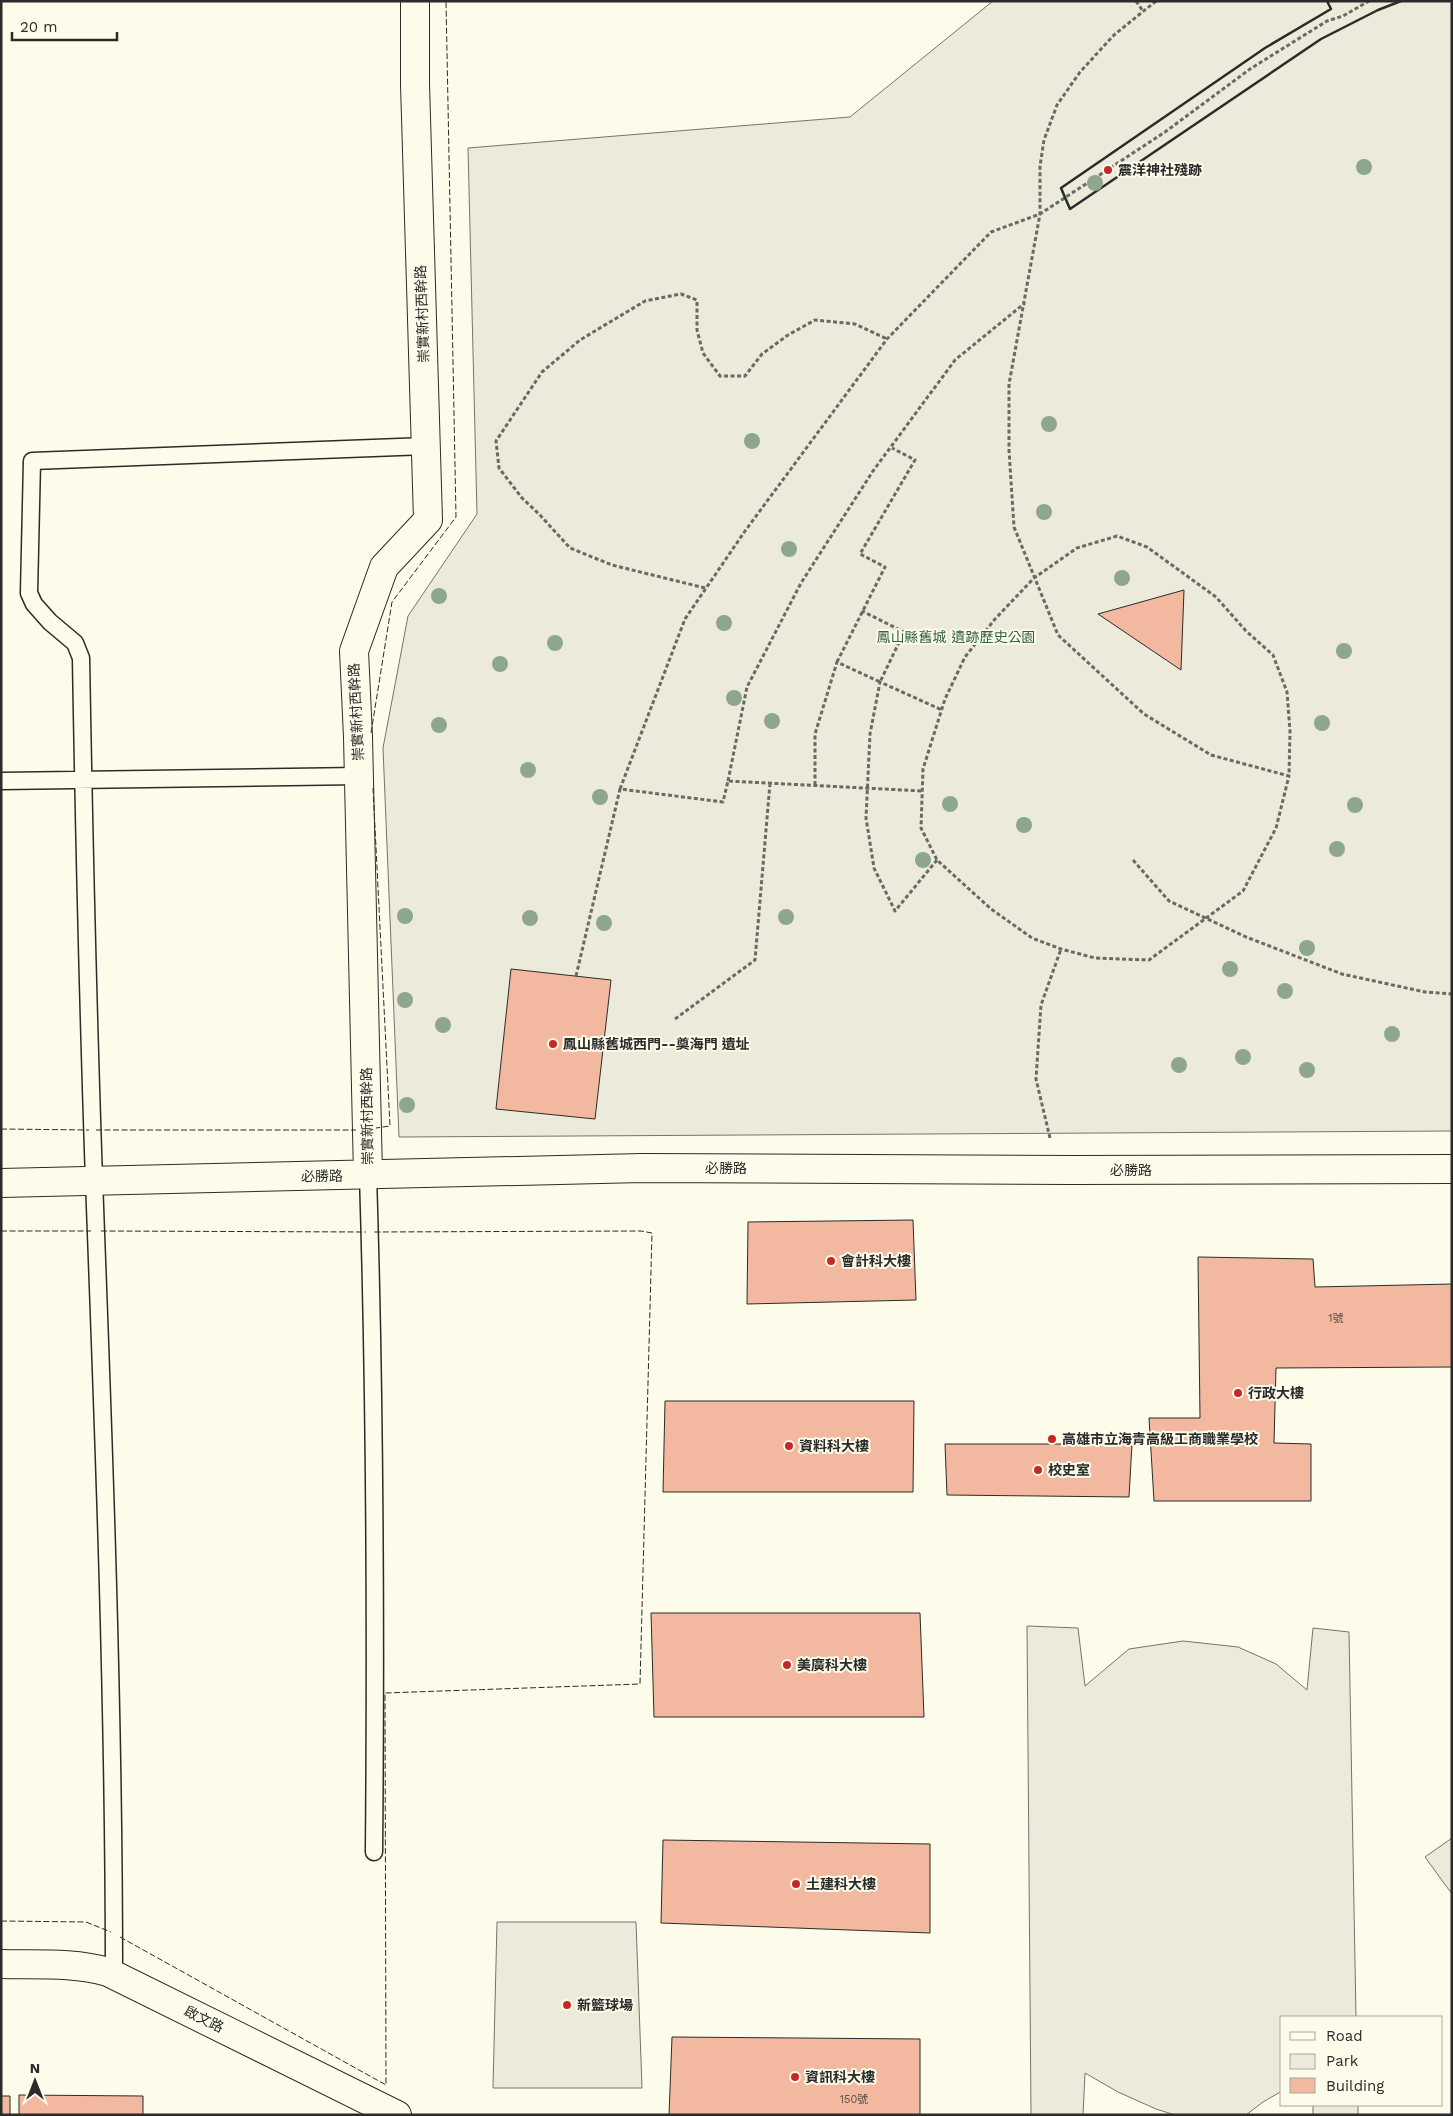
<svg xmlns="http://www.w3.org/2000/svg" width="1453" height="2116" font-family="'Work Sans','Noto Sans TC',sans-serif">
<rect width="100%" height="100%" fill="#fdfbea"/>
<path fill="#ecebdb" stroke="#74746e" d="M993,1H1452V1131L399,1137L383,748L408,616L477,514L468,148L850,117Z
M1027,1626L1078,1628L1085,1686L1129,1649L1183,1641L1238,1647L1276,1664L1307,1690L1313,1628L1349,1632L1356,2017H1282V2091L1263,2102L1246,2115H1175L1156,2109L1118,2092L1085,2073L1083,2115H1031Z
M1452,1838V1894L1425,1857Z
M497,1922H636L642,2088H493Z
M1313,2105H1358V2115H1313Z"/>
<path fill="#f2b8a0" stroke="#2b2b2b" d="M1184,590L1181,670L1098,614Z
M511,969L611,980L595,1119L496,1109Z
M913,1220L916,1300L747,1304L748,1222Z
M1198,1257L1313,1259L1315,1287L1452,1284V1367L1276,1368L1274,1443L1311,1444V1501H1154L1149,1418H1200Z
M665,1401H914L913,1492H663Z
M945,1444H1132L1129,1497L947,1495Z
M651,1613H920L924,1717H654Z
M663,1840L930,1844V1933L661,1923Z
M672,2037L920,2039V2115H669Z
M19,2095L143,2096V2115H19Z
M1,2096H10V2115H1Z"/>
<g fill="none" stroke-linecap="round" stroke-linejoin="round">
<defs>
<path id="lane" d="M1,781L359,776
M368,1175C375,1400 376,1626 374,1852
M114,1974C114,1710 104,1445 94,1180C88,1006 84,832 81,658L75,643L50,622L34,604L29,593L32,461L426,446"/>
<path id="street" d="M368,1175L358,737L354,651L384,567L428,520L415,84V1
M1,1183L642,1168L1072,1170L1452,1169
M1,1964C37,1965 73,1962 108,1972L397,2115"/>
</defs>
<use href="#lane" stroke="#2b2b2b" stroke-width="19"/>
<use href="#street" stroke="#2b2b2b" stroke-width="30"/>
<path stroke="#6a6964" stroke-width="3" stroke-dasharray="4 2.5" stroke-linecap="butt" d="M1136,1L1143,11
M1156,1L1114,35L1080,72L1057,105L1044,140L1040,166V214L1009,384V450L1014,527L1058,635L1144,714L1211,755L1289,776L1290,731L1287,692L1273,655L1246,631L1216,597L1147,547L1117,536L1077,548L1034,578L995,619L965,657L945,699L923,769L921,828L937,860L991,909L1032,938L1061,949L1095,958L1149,960L1243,891L1276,828L1289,776
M705,588L612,565L570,548L539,514L522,498L499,468L496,441L542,372L580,340L645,301L681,294L697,300V330L703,353L720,376H745L762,354L788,335L815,320L855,324L887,339
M837,662L885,567L860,554L915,460L892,448
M728,781L747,687L801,583L873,471L955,360L1025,303
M815,785V734L837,662L880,682L904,632L862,611
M620,789L685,619L745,531L887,339L991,232L1040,214L1165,132L1250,69L1327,21L1343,16L1369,1
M937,860L895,911L874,868L866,818L870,734L880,682L942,710
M1133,860L1169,901L1246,937L1342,974L1425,992L1452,994
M576,976L620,789L723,802L728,781L922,791
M675,1019L755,960L770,783
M1050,1138L1036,1079L1041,1005L1061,949"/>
<use href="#lane" stroke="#fdfbea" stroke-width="16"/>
<use href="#street" stroke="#fdfbea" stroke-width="28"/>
<path stroke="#2b2b2b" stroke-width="1" stroke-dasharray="6 2.5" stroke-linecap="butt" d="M371,733L392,602L456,517L446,1
M373,788L390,1126L376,1128
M1,1129L89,1130
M96,1130H356
M1,1231H91
M101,1231L366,1232
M1,1921L86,1922L111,1932
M120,1937L386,2085L385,1693L640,1684L652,1233L641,1231L374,1232"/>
<path stroke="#2b2b2b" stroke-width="2.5" d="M1327,1L1331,9L1265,48L1061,188L1070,209L1321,39L1378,10L1401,1"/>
</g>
<g fill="#8ea78a">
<circle cx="1364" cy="167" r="8"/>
<circle cx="1095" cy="183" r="8"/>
<circle cx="1049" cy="424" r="8"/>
<circle cx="752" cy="441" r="8"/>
<circle cx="1044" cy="512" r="8"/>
<circle cx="789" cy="549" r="8"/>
<circle cx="1122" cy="578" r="8"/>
<circle cx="439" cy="596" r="8"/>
<circle cx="724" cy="623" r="8"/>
<circle cx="555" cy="643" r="8"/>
<circle cx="1344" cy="651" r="8"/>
<circle cx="500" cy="664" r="8"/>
<circle cx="734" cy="698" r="8"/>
<circle cx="772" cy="721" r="8"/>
<circle cx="1322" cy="723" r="8"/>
<circle cx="439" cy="725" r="8"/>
<circle cx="528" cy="770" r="8"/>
<circle cx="600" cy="797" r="8"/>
<circle cx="950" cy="804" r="8"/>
<circle cx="1355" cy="805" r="8"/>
<circle cx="1024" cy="825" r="8"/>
<circle cx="1337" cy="849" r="8"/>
<circle cx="923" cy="860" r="8"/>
<circle cx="405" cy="916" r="8"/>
<circle cx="786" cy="917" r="8"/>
<circle cx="530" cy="918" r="8"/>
<circle cx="604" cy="923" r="8"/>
<circle cx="1307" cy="948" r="8"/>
<circle cx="1230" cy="969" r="8"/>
<circle cx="1285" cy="991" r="8"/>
<circle cx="405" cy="1000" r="8"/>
<circle cx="443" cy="1025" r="8"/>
<circle cx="1392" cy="1034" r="8"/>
<circle cx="1243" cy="1057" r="8"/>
<circle cx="1179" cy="1065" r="8"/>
<circle cx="1307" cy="1070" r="8"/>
<circle cx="407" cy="1105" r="8"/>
</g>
<g fill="#c62828" stroke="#fdfbea" stroke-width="2">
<circle cx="1108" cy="170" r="5"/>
<circle cx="553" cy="1044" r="5"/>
<circle cx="831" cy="1261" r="5"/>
<circle cx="1238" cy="1393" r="5"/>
<circle cx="1052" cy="1439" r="5"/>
<circle cx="789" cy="1446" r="5"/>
<circle cx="1038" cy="1470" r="5"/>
<circle cx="787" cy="1665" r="5"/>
<circle cx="796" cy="1884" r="5"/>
<circle cx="567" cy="2005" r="5"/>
<circle cx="795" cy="2077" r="5"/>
</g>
<g text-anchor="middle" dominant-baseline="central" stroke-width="4" stroke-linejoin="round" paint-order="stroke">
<g font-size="11" fill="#5d4e48">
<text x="1336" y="1318">1號</text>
<text x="854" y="2099">150號</text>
</g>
<g font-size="14" font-weight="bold" fill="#2b2b2b" stroke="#fdfbea" text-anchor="start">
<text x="1118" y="170">震洋神社殘跡</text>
<text x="563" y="1044">鳳山縣舊城西門--奠海門 遺址</text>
<text x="841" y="1261">會計科大樓</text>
<text x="1248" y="1393">行政大樓</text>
<text x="1062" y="1439">高雄市立海青高級工商職業學校</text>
<text x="799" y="1446">資料科大樓</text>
<text x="1048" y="1470">校史室</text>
<text x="797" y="1665">美廣科大樓</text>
<text x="806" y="1884">土建科大樓</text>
<text x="577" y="2005">新籃球場</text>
<text x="805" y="2077">資訊科大樓</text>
</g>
<g font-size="14" fill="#2b2b2b" stroke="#fdfbea">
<text transform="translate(422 314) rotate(-92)">崇實新村西幹路</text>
<text transform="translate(356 712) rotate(-93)">崇實新村西幹路</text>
<text transform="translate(367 1116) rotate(-91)">崇實新村西幹路</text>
<text x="726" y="1168">必勝路</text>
<text x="1131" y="1170">必勝路</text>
<text transform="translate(322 1176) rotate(-1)">必勝路</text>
<text transform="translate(204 2019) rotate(26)">啟文路</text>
</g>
<g font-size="14" fill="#34623c" stroke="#fdfbea">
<text x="956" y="637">鳳山縣舊城 遺跡歷史公園</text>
</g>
</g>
<rect width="1453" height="2116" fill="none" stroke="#2b2b2b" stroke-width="5"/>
<rect x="1280" y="2016" width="162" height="90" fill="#fdfbea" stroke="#a9a89e"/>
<rect x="1290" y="2032" width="25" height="8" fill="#fdfbea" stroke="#a9a89e"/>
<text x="1326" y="2041" font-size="15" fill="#2b2b2b">Road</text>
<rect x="1290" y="2054" width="25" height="15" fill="#ecebdb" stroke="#a9a89e"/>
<text x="1326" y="2066" font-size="15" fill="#2b2b2b">Park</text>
<rect x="1290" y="2078" width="25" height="15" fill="#f2b8a0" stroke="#a9a89e"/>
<text x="1326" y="2091" font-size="15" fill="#2b2b2b">Building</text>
<g transform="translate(35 2081)" stroke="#fdfbea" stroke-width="4" paint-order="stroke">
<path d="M0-4L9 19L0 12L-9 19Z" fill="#2b2b2b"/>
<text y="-8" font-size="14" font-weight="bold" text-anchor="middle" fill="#2b2b2b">N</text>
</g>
<path d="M12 32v8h105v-8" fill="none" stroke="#2b2b2b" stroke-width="2.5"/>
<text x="20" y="32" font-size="15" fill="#2b2b2b" stroke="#fdfbea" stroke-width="4" paint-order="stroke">20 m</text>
</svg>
